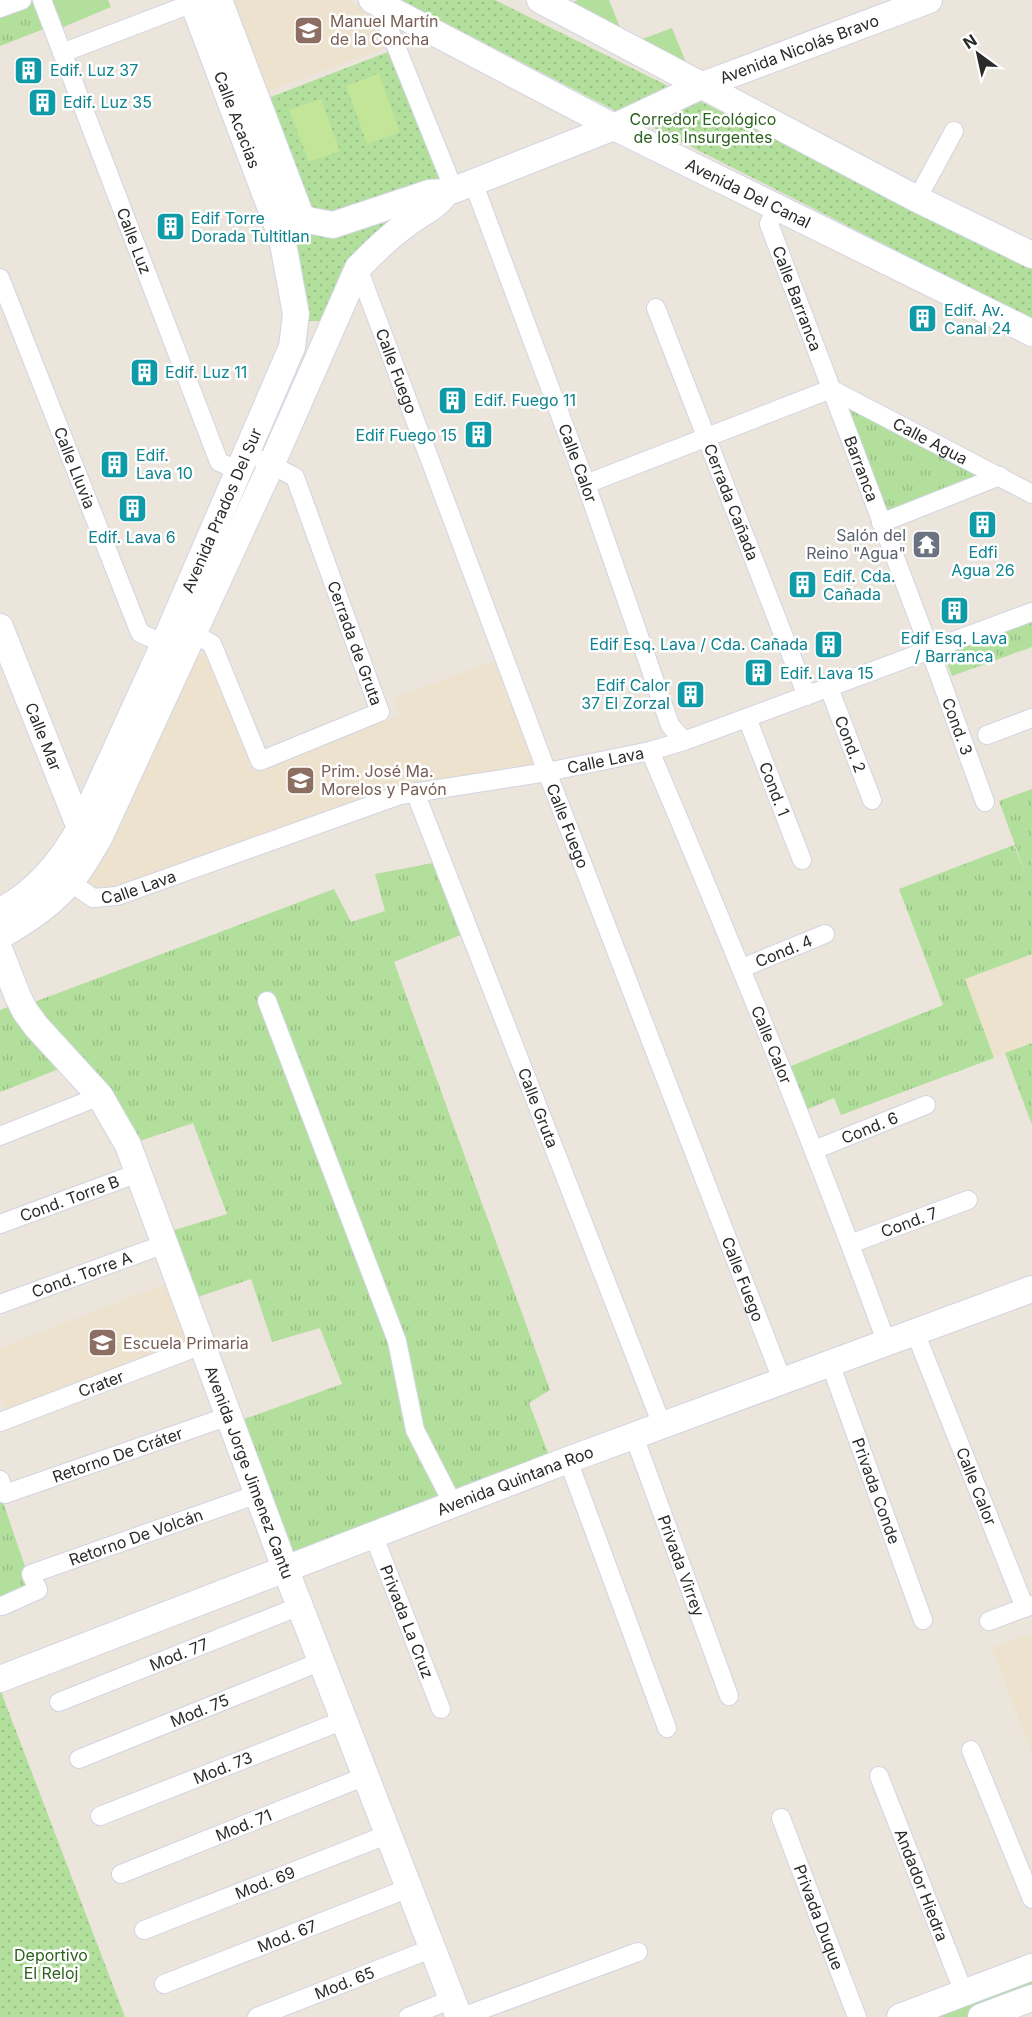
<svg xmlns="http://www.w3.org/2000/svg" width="1032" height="2017" font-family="Inter,sans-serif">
<defs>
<pattern id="grass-tufts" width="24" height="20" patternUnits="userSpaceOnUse" patternTransform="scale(1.5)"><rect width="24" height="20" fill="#b2df9c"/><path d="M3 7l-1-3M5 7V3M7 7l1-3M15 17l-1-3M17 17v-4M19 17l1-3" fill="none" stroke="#99c087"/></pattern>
<pattern id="park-dots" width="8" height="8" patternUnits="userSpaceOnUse" patternTransform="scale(1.5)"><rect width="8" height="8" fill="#b2df9c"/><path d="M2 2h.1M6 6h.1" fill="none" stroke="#99c087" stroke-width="1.8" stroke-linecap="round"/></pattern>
</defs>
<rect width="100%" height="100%" fill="#ebe5dc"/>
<path fill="#ece2cd" d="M227,0H347L372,12L386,48L264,92Z
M191,652L209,655L252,770L400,715L393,698L498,660L538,768L406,789L107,894L83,882Z
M1032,954V1043L994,1058L965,979Z
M181,1278L203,1339L7,1416L0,1397V1348Z
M1032,1633V1753L992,1648Z"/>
<path fill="url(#grass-tufts)" d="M37,0L49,27L0,46V14Z
M831,389L1000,476L881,523Z
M1032,611V647L952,676L941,646Z
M1032,789V954L965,979L994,1058L841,1115L834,1098L803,1111L786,1068L943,1005L899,889L1014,845L1027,878L999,801Z
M433,863L463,934L394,962L550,1390L529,1403L553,1466L281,1578L236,1422L342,1384L320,1328L272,1342L251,1279L189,1300L165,1233L227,1214L193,1123L131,1144L72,1064L0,1092V1010L26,1000L29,1004L334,889L351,922L385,911L375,874Z
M1032,1043V1125L1005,1053Z
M0,1493L33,1590L0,1604Z"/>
<path fill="url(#park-dots)" d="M401,0H495L668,86L616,111Z
M393,50L440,173L439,179C415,188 356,217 334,215C324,215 316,211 308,206L263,100Z
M698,100L1032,269V319L646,124Z
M429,194L332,321H306L284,238Z
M0,1689L125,2017H0Z"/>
<path fill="#b2df9c" d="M49,0H108L111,7L61,28Z
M578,0H609L625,40L561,7Z
M672,28L687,65L637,41Z
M1032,1979V1993L968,2017H931Z"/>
<path fill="#c3e598" d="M379,73L400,132L367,144L346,86Z
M321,99L340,151L309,162L289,110Z"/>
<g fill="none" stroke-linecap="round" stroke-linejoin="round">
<defs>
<g id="street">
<path id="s1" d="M42,0L219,462L240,471"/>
<path d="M379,4L454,190"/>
<path d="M0,8L22,0"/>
<path d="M62,53L193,3"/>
<path id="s2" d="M473,182L586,484L670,725L684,741"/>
<path d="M917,199L954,131"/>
<path id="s3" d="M776,207L769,224L930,650L985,802"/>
<path id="s4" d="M358,268L547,772L782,1380"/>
<path id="s5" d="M0,278L140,633L164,644"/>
<path id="s6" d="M656,308L807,696"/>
<path id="s7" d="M831,389L1032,494"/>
<path d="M586,484L831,389"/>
<path d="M881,523L1000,476"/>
<path d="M183,627L212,644L260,761L380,712L295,477L262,460"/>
<path id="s8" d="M829,688L872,800"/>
<path id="s9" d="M747,718L802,860"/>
<path d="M987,735L1032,718"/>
<path id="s10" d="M650,751C733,946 813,1142 886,1341"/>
<path id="s11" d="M415,792L662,1425"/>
<path id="s12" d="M70,882L93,898L117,896L400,795L547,772L650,751L684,741L1032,612"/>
<path id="s13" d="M742,968L825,934"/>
<path d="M267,1001L397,1341L415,1430L453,1504"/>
<path d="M0,1136L100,1096"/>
<path id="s14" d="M814,1150L926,1105"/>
<path id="s15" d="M0,1224L138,1173"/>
<path id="s16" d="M850,1244L968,1200"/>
<path id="s17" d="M0,1304L165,1244"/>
<path id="s18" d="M915,1332L1025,1608"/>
<path id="s19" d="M830,1363L923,1620"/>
<path id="s20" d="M0,1422L202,1345"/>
<path id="s21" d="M634,1436L729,1696"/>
<path d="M568,1460L667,1728"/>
<path id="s22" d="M0,1480L5,1494L229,1416"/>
<path id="s23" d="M373,1534L441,1709"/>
<path id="s24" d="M2,1606L38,1590L31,1574L258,1494"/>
<path d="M989,1621L1032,1605"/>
<path id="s25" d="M59,1702L300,1606"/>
<path d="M971,1750L1032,1899"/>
<path id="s26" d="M79,1759L322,1661"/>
<path id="s27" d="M879,1776L964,1993"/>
<path id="s28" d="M100,1816L344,1720"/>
<path id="s29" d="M781,1818L857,2017"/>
<path id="s30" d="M121,1874L366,1776"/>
<path id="s31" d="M144,1930L389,1834"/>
<path id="s32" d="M164,1984L409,1888"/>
<path id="s33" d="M257,2017L433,1948"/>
<path d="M408,2017L452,1999"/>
<path d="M462,2017L638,1952"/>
</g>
<g id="secondary">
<path id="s34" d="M192,0L282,238"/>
<path d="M219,0L302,219"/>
<path id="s35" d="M372,0L614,127L1032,333"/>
<path d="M540,0L917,199L1032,255"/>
<path id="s36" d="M0,627L80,828L87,832"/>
<path id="s37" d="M0,911C36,893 61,862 80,828L164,644L292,347L296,314L282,238L302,219L333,225L429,193L446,192L454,190L614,127L703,85L929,0"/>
<path d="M0,936C25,922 52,904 71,881C82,868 90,853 99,838L272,463L358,268C374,251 390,236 408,223C423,212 435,208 446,193"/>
<path id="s38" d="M0,951L18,997L25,1011L36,1026L100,1096L128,1145L285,1568L459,2017"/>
<path id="s39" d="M0,1679L568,1460L1032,1289"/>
<path d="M900,2017L1032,1967"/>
<path d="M981,2017L1032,1998"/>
</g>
</defs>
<use href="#street" stroke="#d2d4e2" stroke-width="20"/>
<use href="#secondary" stroke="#d2d4e2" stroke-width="28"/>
<use href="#street" stroke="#fff" stroke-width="18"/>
<use href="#secondary" stroke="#fff" stroke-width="26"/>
</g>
<defs>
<symbol id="school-square" viewBox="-11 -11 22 22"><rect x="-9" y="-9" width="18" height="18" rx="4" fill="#8d6e63" stroke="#fff"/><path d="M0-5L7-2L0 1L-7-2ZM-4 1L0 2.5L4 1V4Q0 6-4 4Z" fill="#fff"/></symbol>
<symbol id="building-square" viewBox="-11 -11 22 22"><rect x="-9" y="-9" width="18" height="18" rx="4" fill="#0f9aa8" stroke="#fff"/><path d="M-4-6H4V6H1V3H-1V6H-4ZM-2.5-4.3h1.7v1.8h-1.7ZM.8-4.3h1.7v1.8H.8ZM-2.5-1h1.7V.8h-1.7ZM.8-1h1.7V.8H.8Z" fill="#fff"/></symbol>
<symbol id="temple-square" viewBox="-11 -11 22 22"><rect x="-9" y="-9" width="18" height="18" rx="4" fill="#6b7280" stroke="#fff"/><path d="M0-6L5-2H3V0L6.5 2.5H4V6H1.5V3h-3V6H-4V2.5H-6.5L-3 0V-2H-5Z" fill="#fff"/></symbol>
</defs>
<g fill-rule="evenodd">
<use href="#school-square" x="292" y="14" width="33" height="33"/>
<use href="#building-square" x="12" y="54" width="33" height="33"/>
<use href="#building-square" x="26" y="86" width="33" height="33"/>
<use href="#building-square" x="154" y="210" width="33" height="33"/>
<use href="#building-square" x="906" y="302" width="33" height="33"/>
<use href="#building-square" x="128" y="356" width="33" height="33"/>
<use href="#building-square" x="436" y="384" width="33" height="33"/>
<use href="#building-square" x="462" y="418" width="33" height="33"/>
<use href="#building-square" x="98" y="448" width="33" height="33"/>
<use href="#building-square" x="116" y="492" width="33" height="33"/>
<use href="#building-square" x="966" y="508" width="33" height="33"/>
<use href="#temple-square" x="910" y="528" width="33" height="33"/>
<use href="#building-square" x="786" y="568" width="33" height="33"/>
<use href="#building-square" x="938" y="594" width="33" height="33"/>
<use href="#building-square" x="812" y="628" width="33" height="33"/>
<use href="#building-square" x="742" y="656" width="33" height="33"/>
<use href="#building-square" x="674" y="678" width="33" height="33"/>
<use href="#school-square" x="284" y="764" width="33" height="33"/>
<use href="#school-square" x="86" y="1326" width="33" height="33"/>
</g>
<g text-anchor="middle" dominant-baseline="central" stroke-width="5" stroke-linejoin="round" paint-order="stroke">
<g font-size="16" fill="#785e54" stroke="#fff" text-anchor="start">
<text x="330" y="21">Manuel Martín<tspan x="330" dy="18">de la Concha</tspan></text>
<text x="321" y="771">Prim. José Ma.<tspan x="321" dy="18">Morelos y Pavón</tspan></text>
<text x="123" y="1343">Escuela Primaria</text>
</g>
<g font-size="16" fill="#2a2a2a" stroke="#fff">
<text stroke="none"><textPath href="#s37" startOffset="1312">Avenida Nicolás Bravo</textPath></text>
<text stroke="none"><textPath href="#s34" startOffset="128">Calle Acacias</textPath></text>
<text stroke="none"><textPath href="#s35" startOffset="423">Avenida Del Canal</textPath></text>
<text stroke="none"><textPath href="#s1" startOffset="258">Calle Luz</textPath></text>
<text stroke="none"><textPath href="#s3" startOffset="98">Calle Barranca</textPath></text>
<text stroke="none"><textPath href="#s4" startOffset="110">Calle Fuego</textPath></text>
<text stroke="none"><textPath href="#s7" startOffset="112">Calle Agua</textPath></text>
<text stroke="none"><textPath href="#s2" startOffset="300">Calle Calor</textPath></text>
<text stroke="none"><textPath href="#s5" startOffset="204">Calle Lluvia</textPath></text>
<text stroke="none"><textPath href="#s3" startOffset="280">Barranca</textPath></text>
<text stroke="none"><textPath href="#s6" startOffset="208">Cerrada Cañada</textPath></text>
<text stroke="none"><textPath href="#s37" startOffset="465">Avenida Prados Del Sur</textPath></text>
<text transform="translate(355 643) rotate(70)">Cerrada de Gruta</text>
<text stroke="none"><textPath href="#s3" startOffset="555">Cond. 3</textPath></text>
<text stroke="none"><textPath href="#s36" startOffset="118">Calle Mar</textPath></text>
<text stroke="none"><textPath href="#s8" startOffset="60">Cond. 2</textPath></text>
<text stroke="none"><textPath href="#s12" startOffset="561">Calle Lava</textPath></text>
<text stroke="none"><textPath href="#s9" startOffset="76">Cond. 1</textPath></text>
<text stroke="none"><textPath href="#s4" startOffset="596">Calle Fuego</textPath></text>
<text stroke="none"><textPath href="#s12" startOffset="75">Calle Lava</textPath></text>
<text stroke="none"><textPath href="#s13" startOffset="45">Cond. 4</textPath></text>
<text stroke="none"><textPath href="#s10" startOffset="318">Calle Calor</textPath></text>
<text stroke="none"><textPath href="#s11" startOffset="339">Calle Gruta</textPath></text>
<text stroke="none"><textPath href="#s14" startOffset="60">Cond. 6</textPath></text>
<text stroke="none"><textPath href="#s15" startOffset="74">Cond. Torre B</textPath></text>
<text stroke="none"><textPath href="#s16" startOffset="63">Cond. 7</textPath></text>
<text stroke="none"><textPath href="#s17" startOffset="87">Cond. Torre A</textPath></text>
<text stroke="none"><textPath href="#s4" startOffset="1082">Calle Fuego</textPath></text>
<text stroke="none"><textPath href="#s20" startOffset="108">Crater</textPath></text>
<text stroke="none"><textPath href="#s22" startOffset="134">Retorno De Cráter</textPath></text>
<text stroke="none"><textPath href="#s38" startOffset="584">Avenida Jorge Jimenez Cantu</textPath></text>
<text stroke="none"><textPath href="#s39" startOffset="552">Avenida Quintana Roo</textPath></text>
<text stroke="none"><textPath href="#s18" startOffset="166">Calle Calor</textPath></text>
<text stroke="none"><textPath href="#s19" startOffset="136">Privada Conde</textPath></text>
<text stroke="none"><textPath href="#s24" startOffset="168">Retorno De Volcán</textPath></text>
<text stroke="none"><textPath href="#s21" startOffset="138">Privada Virrey</textPath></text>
<text stroke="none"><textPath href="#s23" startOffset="94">Privada La Cruz</textPath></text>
<text stroke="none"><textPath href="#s25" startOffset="129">Mod. 77</textPath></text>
<text stroke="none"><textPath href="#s26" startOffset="130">Mod. 75</textPath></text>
<text stroke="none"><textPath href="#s28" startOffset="132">Mod. 73</textPath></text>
<text stroke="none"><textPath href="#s30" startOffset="132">Mod. 71</textPath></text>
<text stroke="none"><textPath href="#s31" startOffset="130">Mod. 69</textPath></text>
<text stroke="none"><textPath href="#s27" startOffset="117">Andador Hiedra</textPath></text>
<text stroke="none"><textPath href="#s29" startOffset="106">Privada Duque</textPath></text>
<text stroke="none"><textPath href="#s32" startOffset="132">Mod. 67</textPath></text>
<text stroke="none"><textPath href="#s33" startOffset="94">Mod. 65</textPath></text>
</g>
<g font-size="16" fill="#0d838f" stroke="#fff" text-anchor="start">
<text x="50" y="70">Edif. Luz 37</text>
<text x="63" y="102">Edif. Luz 35</text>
<text x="191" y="218">Edif Torre<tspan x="191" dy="18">Dorada Tultitlan</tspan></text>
<text x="944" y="310">Edif. Av.<tspan x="944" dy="18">Canal 24</tspan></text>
<text x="165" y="372">Edif. Luz 11</text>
<text x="474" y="400">Edif. Fuego 11</text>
<text x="457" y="435" text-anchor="end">Edif Fuego 15</text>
<text x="136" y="455">Edif.<tspan x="136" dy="18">Lava 10</tspan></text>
<text x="132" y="537" text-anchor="middle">Edif. Lava 6</text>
<text x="983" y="552" text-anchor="middle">Edfi<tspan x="983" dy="18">Agua 26</tspan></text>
<text x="823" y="576">Edif. Cda.<tspan x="823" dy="18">Cañada</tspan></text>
<text x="954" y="638" text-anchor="middle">Edif Esq. Lava<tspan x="954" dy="18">/ Barranca</tspan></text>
<text x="808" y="644" text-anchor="end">Edif Esq. Lava / Cda. Cañada</text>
<text x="780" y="673">Edif. Lava 15</text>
<text x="670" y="685" text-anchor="end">Edif Calor<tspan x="670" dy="18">37 El Zorzal</tspan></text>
</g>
<g font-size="16" fill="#2b621e" stroke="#fff">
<text x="703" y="119">Corredor Ecológico<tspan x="703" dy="18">de los Insurgentes</tspan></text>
<text x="51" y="1955">Deportivo<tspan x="51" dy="18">El Reloj</tspan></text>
</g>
<g font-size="16" fill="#5b616d" stroke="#fff" text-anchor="end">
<text x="906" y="535">Salón del<tspan x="906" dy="18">Reino "Agua"</tspan></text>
</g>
</g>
<g transform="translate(978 54) rotate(327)" stroke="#ffffff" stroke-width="4.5" paint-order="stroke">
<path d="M0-4.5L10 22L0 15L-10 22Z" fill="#2a2a2a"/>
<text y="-9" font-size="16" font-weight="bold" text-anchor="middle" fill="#2a2a2a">N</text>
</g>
</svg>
